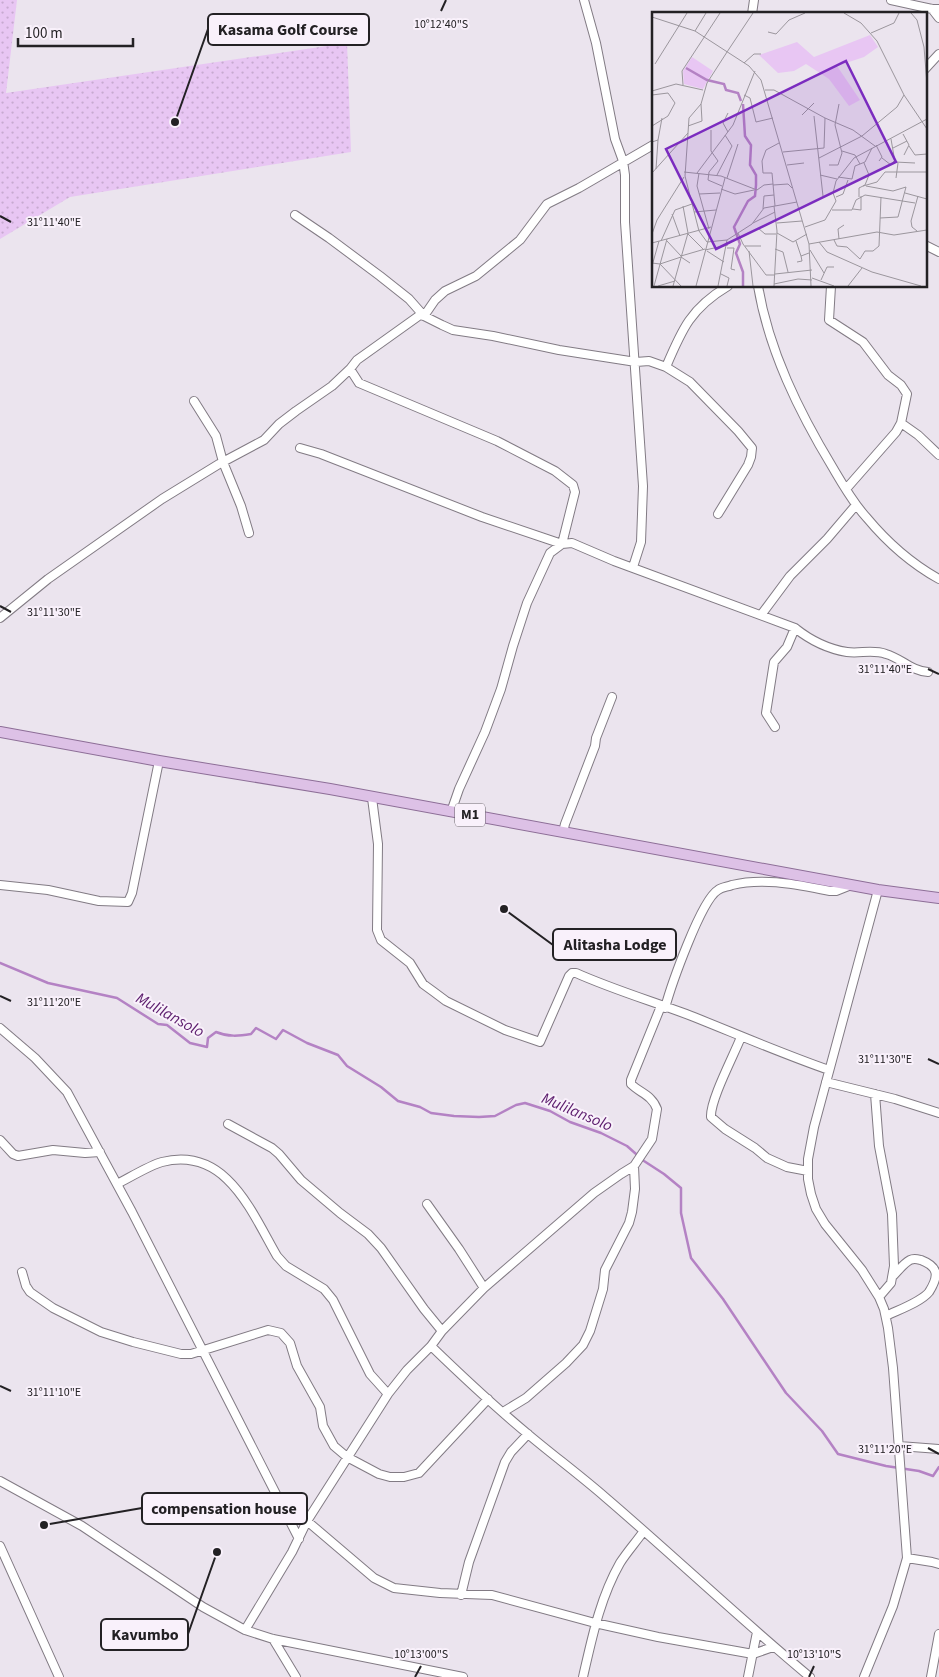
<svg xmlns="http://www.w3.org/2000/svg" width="939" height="1677" font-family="'Source Sans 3',sans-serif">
<defs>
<pattern id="grass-dots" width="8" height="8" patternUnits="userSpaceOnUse" patternTransform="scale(1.25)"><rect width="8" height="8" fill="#e8c6f3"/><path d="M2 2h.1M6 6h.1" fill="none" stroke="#c7aad0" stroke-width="1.8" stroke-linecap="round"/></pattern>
</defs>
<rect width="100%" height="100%" fill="#ebe4ee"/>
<path fill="url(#grass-dots)" d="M0,0H17L6,93L347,43L351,152L70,197L0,239Z"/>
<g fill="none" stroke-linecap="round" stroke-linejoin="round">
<path stroke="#b482c4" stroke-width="2.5" d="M0,963L48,983L117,998L158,1024L167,1025L190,1043L207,1047L208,1038L216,1032C228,1037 239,1036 251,1034L256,1028L276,1039L283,1030L307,1043L338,1055L347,1066L381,1087L398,1101L420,1107L431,1113L454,1116L479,1117L495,1116L516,1105L525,1103L550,1111L570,1122L601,1133L627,1146L644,1161L664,1174L681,1188V1213L691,1258L723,1299L786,1393L822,1431L838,1454L886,1466L919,1471L933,1476L939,1467"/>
<defs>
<path id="minor" d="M584,0L596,43L615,139L623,161L625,175V222L643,486L641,542L633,567
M891,0L932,9H939
M932,9L939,18
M752,14L754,0
M925,69L939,54
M295,215L329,238L380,276L409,299L424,316L442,325L453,330L493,336L559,350L636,362L649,361L666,367L690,382L738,431L752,448L751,457L748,465L718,514
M925,245L939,252
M758,286C769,351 799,412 833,468C843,485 853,503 867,518C887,542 912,564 939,579
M831,286L829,320L863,342L888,375L901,385L907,394L901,423L896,432L846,489
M666,367C682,329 691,308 728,286
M194,401L216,436L223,462L241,506L249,533
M901,423L918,435L939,455
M300,448L321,454L482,517L562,544L572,543L614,561L795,628C810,640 828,649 847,652C860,654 872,649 886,654C901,658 911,671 928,672
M761,615L790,576L827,539L856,505
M0,618L48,579L162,499L219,464L264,440L279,424L296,411L332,386L350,369
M775,727L766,713L774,662L787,647L795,628
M372,798L378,844L377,930L381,940L410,963L423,984L434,992L446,1001L505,1030L540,1042L569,976L572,973H576C614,990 655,1002 694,1017C739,1035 783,1054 829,1070
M451,812L459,789L485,732L501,689L513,646L527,603L550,553L562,544L575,492L573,485L555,471L497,441L359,383L350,369L357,360L420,315L424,316L435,300L445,291L476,276L520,240L547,204L579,188L653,145
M563,832L565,824L595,746L596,738L612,697
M0,885L48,890L99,901L128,902L132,893L159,761
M665,1008C671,986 701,900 718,890C722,887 727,887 732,885C764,877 798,885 830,891H836L851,885
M0,1028L35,1058L67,1092L132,1212L299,1539
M741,1037C734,1055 710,1100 711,1117L725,1129L755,1148L767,1158L787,1167L808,1171
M826,1082L895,1099L939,1113
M875,1094L879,1146L892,1214L894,1266L891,1283L879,1297
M228,1124L272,1148L279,1154L301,1180L340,1213L368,1234L381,1248L424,1309L442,1331
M0,1140L13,1154L18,1156L53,1150L85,1153L100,1152
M117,1184C129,1178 150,1165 162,1162C226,1146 251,1211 277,1256L286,1266L324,1289L333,1300L370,1374L388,1394
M427,1204L459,1249L484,1288
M22,1272L26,1286L30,1292L53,1308L101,1332L133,1342L181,1354H191L268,1330L281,1333L290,1343L297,1366L320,1407L323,1426L334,1446L347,1457L379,1474L390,1477H404L419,1473L488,1399
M886,1316C898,1310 921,1302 929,1292C939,1276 939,1267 921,1260C917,1259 914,1258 910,1260C904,1263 898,1271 893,1276
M431,1346C463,1377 495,1407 529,1435C554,1456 581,1476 605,1497C674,1556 740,1619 810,1677
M503,1412L526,1398L566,1363L583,1345L590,1331L603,1289L605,1270L629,1223L632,1212L635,1189L634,1166
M899,1446L939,1449
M0,1481L82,1526L203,1607L245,1630L273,1639L463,1677
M307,1521L374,1578L394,1588L440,1593L492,1595L595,1623L658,1637L753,1654L773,1647
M0,1546L59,1677
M907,1558L932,1562L939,1564
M461,1595L469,1562L505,1462L511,1452L528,1434
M245,1630L292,1552L307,1521L388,1394L407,1370L431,1346L442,1331L484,1288L594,1193L621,1174L634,1166L652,1139L657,1109C652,1095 640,1093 631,1084V1080L661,1006
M273,1639L296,1677
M583,1677C592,1638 600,1598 620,1563C627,1552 636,1542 643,1532
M748,1677L757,1632
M864,1677L893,1606L907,1558L893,1368L888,1328L884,1309L879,1297L862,1270L825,1224L816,1209L811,1194L808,1179V1159L814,1127L878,890
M931,1677L939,1634"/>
<path id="major" d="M0,732L159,761L330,789L878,890L939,898"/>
</defs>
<use href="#minor" stroke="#827b84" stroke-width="10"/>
<use href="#major" stroke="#8d6e97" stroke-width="12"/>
<use href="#minor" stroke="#fff" stroke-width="8"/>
<use href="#major" stroke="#ddc1e6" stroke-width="10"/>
</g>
<path fill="none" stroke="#232124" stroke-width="2" d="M441,11L446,0M0,216L11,222M0,606L11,612M928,669L939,674M0,996L11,1001M928,1059L939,1064M0,1386L11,1391M928,1448L939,1454M415,1677L421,1666M809,1677L814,1666"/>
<g text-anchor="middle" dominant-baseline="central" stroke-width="4" stroke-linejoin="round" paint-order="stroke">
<rect fill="#f9f1fb" stroke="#635f64" stroke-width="1" x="455" y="803.5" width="30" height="23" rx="4"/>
<g font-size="14" font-weight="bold" fill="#232124">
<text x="470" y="815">M1</text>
</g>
<g font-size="16" font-style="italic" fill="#5c1d6d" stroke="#f9f1fb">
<text transform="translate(170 1015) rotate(29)">Mulilansolo</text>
<text transform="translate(577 1112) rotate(23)">Mulilansolo</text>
</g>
</g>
<g transform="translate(652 12)">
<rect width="275" height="275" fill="#ebe4ee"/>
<path d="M218,23L226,35L212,45L185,54L208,88L197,94L177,67L154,52L142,59L126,61L107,43L145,30L162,45Z" fill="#e8c6f3"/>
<path d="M40,45L61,59L51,77L32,72L31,59Z" fill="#e8c6f3"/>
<path fill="none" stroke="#b482c4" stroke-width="2.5" d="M34,56L55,68L72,72L74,78L86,81L89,89M91,274V260L84,241L88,232L82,215L96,189L103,184L104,173V163L98,153L99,133L93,124L91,92"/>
<path fill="none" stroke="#9b969d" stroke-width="1" d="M192,1L209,11L225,29L252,83L275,117M259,1L265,8L272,35L275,72M0,5L43,19L97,54L109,68L157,232L159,274M43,19L54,1M116,20L124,22L137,8L153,1M219,21L242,11L247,1M75,40L101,1M92,51L102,42H109M3,52L35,1M31,73L30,59L68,1M113,78H122L173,106M0,79L24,72L51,78M0,83L16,81L23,91L16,104L0,114M92,83L98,86L104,110L121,106M76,101L71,111L76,120M150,103L162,91M162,104L171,184M36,114L50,109L49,92M59,118V139L66,149L57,160L56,168L70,174M36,121L33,164L47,219L55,230L75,228L86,221L100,212L112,196L145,190M251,122L257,133L252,143M239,127L243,150L263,151M0,130L6,128L10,106M224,133L230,145L227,149M257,134L263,143L275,142M241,136L255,129M190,139L203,143L208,152M131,140L172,136L173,106L201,118L223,134M167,146L210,124L245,95L252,83M230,146L239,153L242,149M135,153L152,151M177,153H186L190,141L183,113L187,92M4,157L6,128M32,160L69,164L105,178L112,173L121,172M0,161L36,121L37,106L49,92L55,71L75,40M45,161L81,113L103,59M47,161L45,174L57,217M65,163L80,134L73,123M168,163L185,167M186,165L200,167L203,154L213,150L220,136M75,166L86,132M244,166L246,151M121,173L136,172L140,176M211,174L225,170L233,160H275M214,174L241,179L254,175M69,177L83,182L102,178M253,181L275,187M47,182L68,181M184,185L191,182L196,168M207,185V176L213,173L217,163L212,151M122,194L125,219L122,274M123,194L120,161H111L110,149L114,138L127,131M111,197L112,184L122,183M201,197L209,198V184M180,198H200L204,188L213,183L263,191M42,200L64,198M20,202L28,224M228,206L246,205L254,175M101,211L123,200M125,211L150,209M153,215L173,208L184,189L181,181L184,169L202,146L275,107M106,216L113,222H124M265,219L260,215L259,209L266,184M86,221L91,232L114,263H123M125,221L141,230L155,222M0,222L5,208L32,165M36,222L52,238M187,227L186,217L192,213M182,228L185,234L195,235L208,247L213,239H221L227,234L229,185M9,229L23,198L40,192M15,229L29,244L53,237M144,229L149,244M167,230L175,240L220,260L269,274M0,231L59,215M157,232L225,220L242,223L275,218M93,234H109M75,236H82L79,257L83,258M123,237L131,240L136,260M53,238L76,233M158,238L172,261M55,239L72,250M97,239L101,274M145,250L150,249L149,244L157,241M0,251L8,252L29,245L38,251M8,252L29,274M0,254L7,229M69,262L77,266L75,274M123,262L160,258M160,266L182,274M169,268L175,255H182M122,272L146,267L160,268M2,274L15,227M6,274L23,269M21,274L36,221L31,194M44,274L73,166M66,274L75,228M196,274L210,256"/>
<path fill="#7b2cbf" fill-opacity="0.15" stroke="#7b2cbf" stroke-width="2.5" d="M194,49L244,150L64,237L14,137Z"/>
<rect width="275" height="275" fill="none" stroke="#232124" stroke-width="2.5"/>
</g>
<g font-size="12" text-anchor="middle" fill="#232124" stroke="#f9f1fb" stroke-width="4" stroke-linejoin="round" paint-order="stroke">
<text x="441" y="28">10°12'40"S</text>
<text x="54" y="226">31°11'40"E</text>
<text x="54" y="616">31°11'30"E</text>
<text x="885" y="673">31°11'40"E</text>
<text x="54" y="1006">31°11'20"E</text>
<text x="885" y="1063">31°11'30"E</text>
<text x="54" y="1396">31°11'10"E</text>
<text x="885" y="1453">31°11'20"E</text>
<text x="421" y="1658">10°13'00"S</text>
<text x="814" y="1658">10°13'10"S</text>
</g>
<path fill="none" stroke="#232124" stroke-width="2" d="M175 122L208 29M504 909L553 945M44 1525L142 1508M217 1552L188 1634"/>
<g fill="#232124" stroke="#f9f1fb" stroke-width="2">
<circle cx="175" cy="122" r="5"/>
<circle cx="504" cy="909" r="5"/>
<circle cx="44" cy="1525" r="5"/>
<circle cx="217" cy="1552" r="5"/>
</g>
<g fill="#f9f1fb" stroke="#232124" stroke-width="2">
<rect x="208" y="14" width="161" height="31" rx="5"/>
<rect x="553" y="929" width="123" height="31" rx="5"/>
<rect x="142" y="1493" width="165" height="31" rx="5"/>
<rect x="101" y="1619" width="87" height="31" rx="5"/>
</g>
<g font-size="16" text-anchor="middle" font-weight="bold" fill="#232124">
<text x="288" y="35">Kasama Golf Course</text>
<text x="615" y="950">Alitasha Lodge</text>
<text x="224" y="1514">compensation house</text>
<text x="145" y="1640">Kavumbo</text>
</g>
<path d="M18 38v8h115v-8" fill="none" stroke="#232124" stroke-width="2.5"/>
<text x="25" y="38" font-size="15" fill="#232124" stroke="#f9f1fb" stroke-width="4" paint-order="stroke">100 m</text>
</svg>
